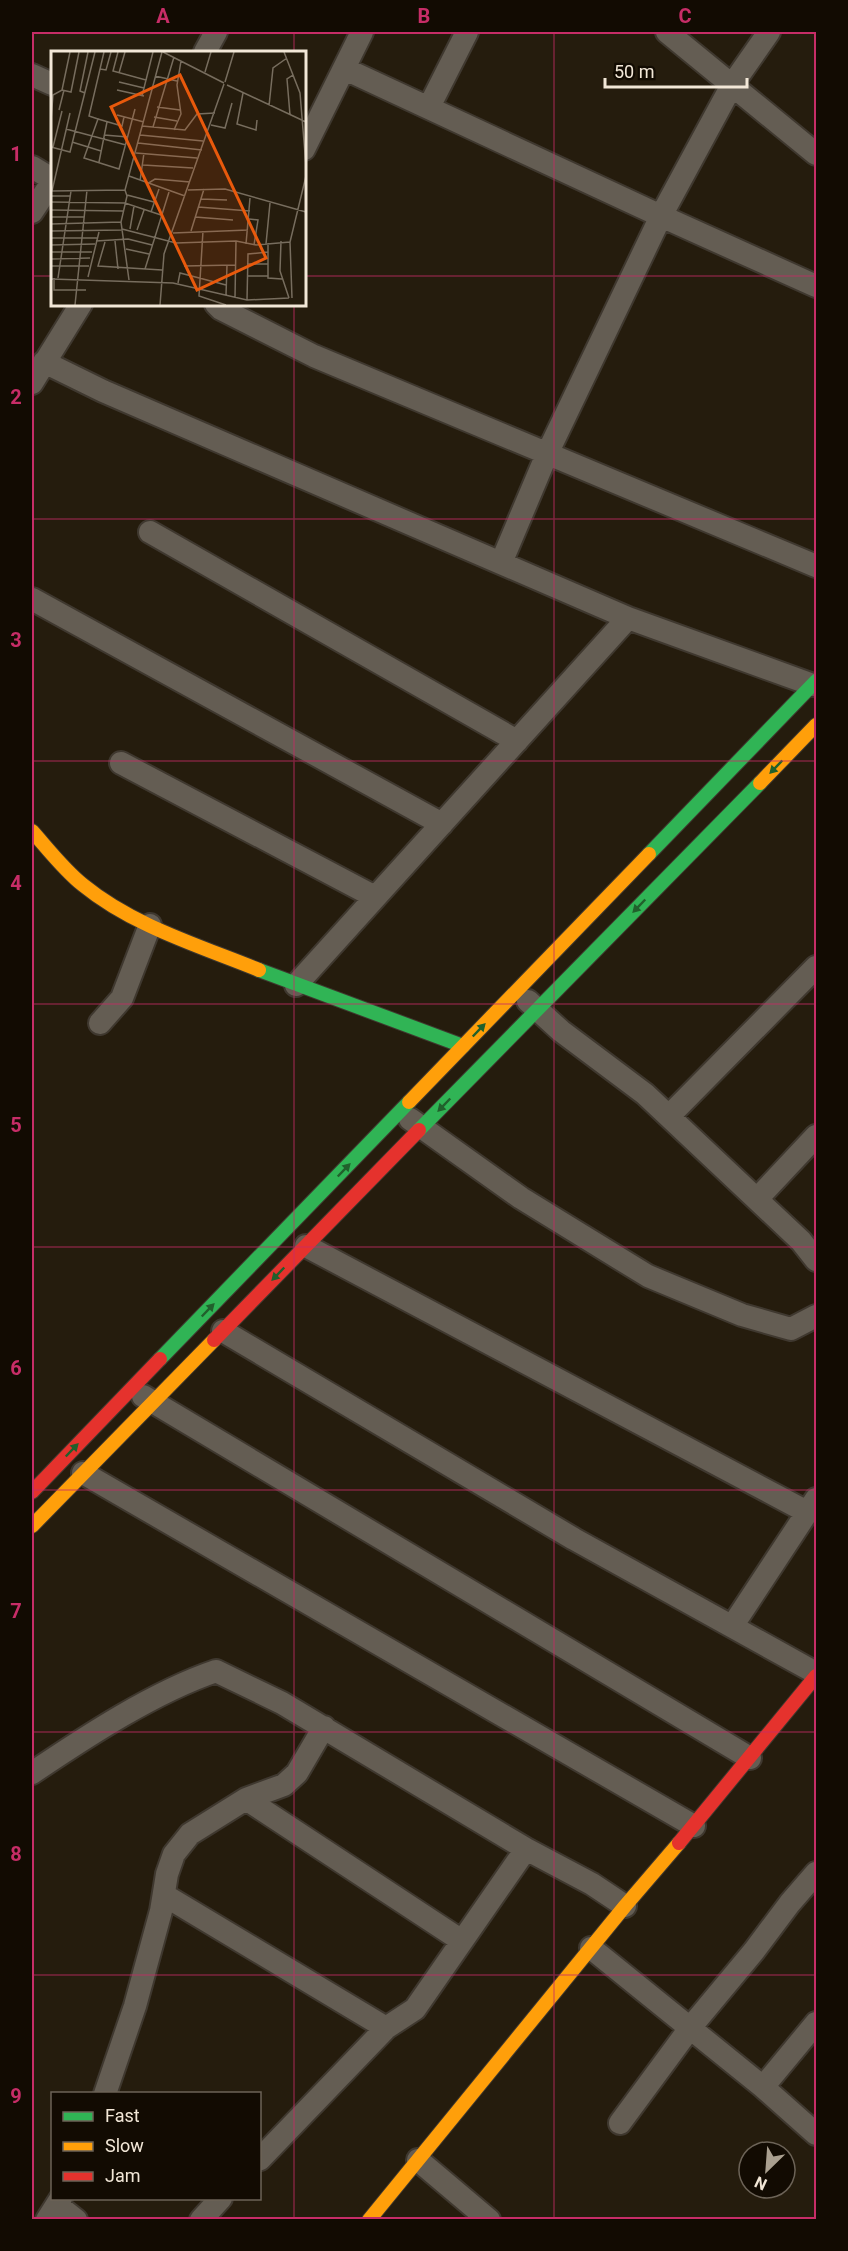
<svg xmlns="http://www.w3.org/2000/svg" width="848" height="2251" font-family="Roboto,sans-serif">
<rect width="100%" height="100%" fill="#251c0d"/>
<g fill="none" stroke-linecap="round" stroke-linejoin="round">
<defs>
<path id="street" d="M667,32L816,154
M205,52L216,32
M345,69L661,216L816,286
M32,75L52,84
M429,107L467,32
M304,149L362,32
M32,167L52,179
M32,212L52,182
M216,304L221,309L314,356L816,566
M44,362L103,391L628,618L813,685
M32,383L81,304
M150,532L517,741
M501,563L547,454L661,216L732,85L769,32
M32,599L442,824
M121,763L375,897
M296,985L628,618
M528,1001L561,1031L645,1094L801,1241L816,1260
M100,1023L122,998L150,925
M669,1116L816,967
M410,1119L521,1198L648,1276L742,1315L791,1329L816,1316
M757,1199L816,1136
M306,1246L807,1512
M223,1331L574,1539L816,1673
M143,1396L750,1758
M83,1473L694,1826
M733,1625L816,1499
M32,1773C87,1736 154,1692 216,1671L282,1703L526,1849L592,1884L625,1906
M246,1799L462,1941
M164,1895L386,2028
M591,1948L763,2087L816,2134
M763,2087L816,2023
M105,2094L135,2006L161,1911L167,1874L174,1854L190,1834L246,1799L284,1785L297,1773L324,1727
M620,2123L690,2028L754,1951L790,1903L816,1873
M260,2159L386,2028L415,2009L526,1849
M418,2160L489,2220
M57,2205L76,2220
M47,2220L61,2198
M201,2220L221,2198"/>
<path id="fast" d="M649,854L816,681
M259,970L463,1046
M419,1130L760,783
M160,1359L409,1102"/>
<path id="slow" d="M760,783L816,725
M32,831C48,849 64,870 83,885C133,926 200,946 259,970
M409,1102L649,854
M32,1526L214,1340
M369,2220L625,1906L679,1843"/>
<path id="jam" d="M214,1340L419,1130
M32,1492L160,1359
M679,1843L816,1676"/>
</defs>
<use href="#street" stroke="#3f382f" stroke-width="26"/>
<use href="#fast" stroke="#3f382f" stroke-width="16"/>
<use href="#slow" stroke="#3f382f" stroke-width="16"/>
<use href="#jam" stroke="#3f382f" stroke-width="16"/>
<use href="#street" stroke="#645d53" stroke-width="22"/>
<use href="#fast" stroke="#30b455" stroke-width="14"/>
<use href="#slow" stroke="#ff9f0a" stroke-width="14"/>
<use href="#jam" stroke="#e5322d" stroke-width="14"/>
</g>
<defs><path id="oneway-solid" d="M-6-.8H1V-3.2L6.5 0L1 3.2V.8H-6Z" transform="scale(1.5)"/></defs>
<g fill="#21602c">
<use href="#oneway-solid" transform="translate(776 767) rotate(134)"/>
<use href="#oneway-solid" transform="translate(639 906) rotate(134)"/>
<use href="#oneway-solid" transform="translate(479 1030) rotate(-46)"/>
<use href="#oneway-solid" transform="translate(444 1105) rotate(134)"/>
<use href="#oneway-solid" transform="translate(344 1170) rotate(-46)"/>
<use href="#oneway-solid" transform="translate(278 1274) rotate(134)"/>
<use href="#oneway-solid" transform="translate(208 1310) rotate(-46)"/>
<use href="#oneway-solid" transform="translate(72 1450) rotate(-46)"/>
</g>
<path fill="none" stroke="#c72d67" stroke-width="1.5" stroke-opacity="0.55" d="M294,32V52M554,32V2220M32,276H52M304,276H816M294,304V2220M32,519H816M32,761H816M32,1004H816M32,1247H816M32,1490H816M32,1732H816M32,1975H816"/>
<g transform="translate(51 51)">
<rect width="255" height="255" fill="#251c0d"/>
<path fill="none" stroke="#776d5e" stroke-width="1.5" d="M53,1L38,65L47,68L33,107L68,118L84,58M67,1L62,20L95,29L91,45M112,1L173,32M233,1L249,42L255,115M49,18L55,19L60,1M154,21L160,1M68,22L74,1M104,25L126,30M95,29L102,1M68,31L93,37M174,31L183,1M176,34L255,71M11,39L19,1M66,39L93,45M34,42L29,40L37,1M192,42L186,73L205,79L206,69M218,55L222,17L236,7M106,56L129,59M8,59L13,39M66,64L93,71M239,64L236,28L242,24M103,66L126,70M47,68L71,75L73,66M0,69L2,44L11,39L20,41L28,1M160,74L174,77L181,52M91,75L134,79L146,63L164,62M102,76L123,6M15,78L75,94M123,79L130,63L126,34L130,10M53,84L77,86M89,84L152,90M21,91L50,100M87,92L151,99M0,96L19,101L44,1M2,96L11,60M85,102L146,107M48,111L56,71M92,114L142,117M78,125L134,145M89,130L93,102M96,133L104,128L139,131M74,139L76,145L70,171L78,229M137,139L174,138L255,161M0,140L74,139L111,1M1,140L19,62M76,144L103,151M0,145H19M150,148L176,149M0,151L74,152L110,164M147,156L199,160M0,159L72,160M100,161L108,138M0,166H33M144,166L182,169M198,168L207,169L203,194M0,173L70,171M71,178L125,192L185,190L205,194L239,191M79,178L83,155M86,179L93,159M0,180L72,179M140,180L153,138M152,180L148,245L175,254M122,182L197,179M0,187H47M45,190L77,188L101,194M64,190L67,218M230,190L229,220L238,247M54,191L47,215L111,219M217,192V227L231,228M195,193L199,147M215,193L219,152M0,194L44,193M75,198L98,203M0,201H41M0,208L39,207M196,213H217M0,215H38M133,215L184,214M94,218L118,141M196,225H217M37,226L48,181M3,227V239H35M7,227L20,140M0,228L122,232L196,249L238,247M127,232L129,222L175,234M175,244L176,214M184,247L185,190M241,247L239,191L255,125M196,249L197,203L217,201M24,254L36,139M109,254L113,203L173,33"/>
<path fill="#e8590c" fill-opacity="0.15" stroke="#e8590c" stroke-width="3" d="M129,24L215,207L146,239L60,56Z"/>
<rect width="255" height="255" fill="none" stroke="#f2e7d7" stroke-width="3"/>
</g>
<rect width="848" height="2251" fill="none" stroke="#120b02" stroke-width="66"/>
<rect x="51" y="2092" width="210" height="108" fill="#120b02" stroke="#6c6357" stroke-width="1.5"/>
<rect x="63" y="2112" width="30" height="9" fill="#30b455" stroke="#6c6357" stroke-width="1.5"/>
<text x="105" y="2122" font-size="18" fill="#f2e7d7">Fast</text>
<rect x="63" y="2142" width="30" height="9" fill="#ff9f0a" stroke="#6c6357" stroke-width="1.5"/>
<text x="105" y="2152" font-size="18" fill="#f2e7d7">Slow</text>
<rect x="63" y="2172" width="30" height="9" fill="#e5322d" stroke="#6c6357" stroke-width="1.5"/>
<text x="105" y="2182" font-size="18" fill="#f2e7d7">Jam</text>
<g transform="translate(767 2170) rotate(205)"><circle r="28" fill="#120b02" stroke="#6c6357" stroke-width="1.5"/>
<path d="M0-4.5L10 22L0 15L-10 22Z" fill="#aaa090"/>
<text y="-9" font-size="16" font-weight="bold" text-anchor="middle" fill="#f2e7d7">N</text>
</g>
<path d="M605 78v9h142v-9" fill="none" stroke="#f2e7d7" stroke-width="3"/>
<text x="614" y="78" font-size="18" fill="#f2e7d7" stroke="#120b02" stroke-width="4.5" paint-order="stroke">50 m</text>
<rect x="33" y="33" width="782" height="2185" fill="none" stroke="#c72d67" stroke-width="2"/>
<g font-size="20" text-anchor="middle" font-weight="bold" fill="#c72d67">
<text x="163" y="23">A</text>
<text x="424" y="23">B</text>
<text x="685" y="23">C</text>
<text x="16" y="161">1</text>
<text x="16" y="404">2</text>
<text x="16" y="647">3</text>
<text x="16" y="890">4</text>
<text x="16" y="1132">5</text>
<text x="16" y="1375">6</text>
<text x="16" y="1618">7</text>
<text x="16" y="1861">8</text>
<text x="16" y="2103">9</text>
</g>
</svg>
